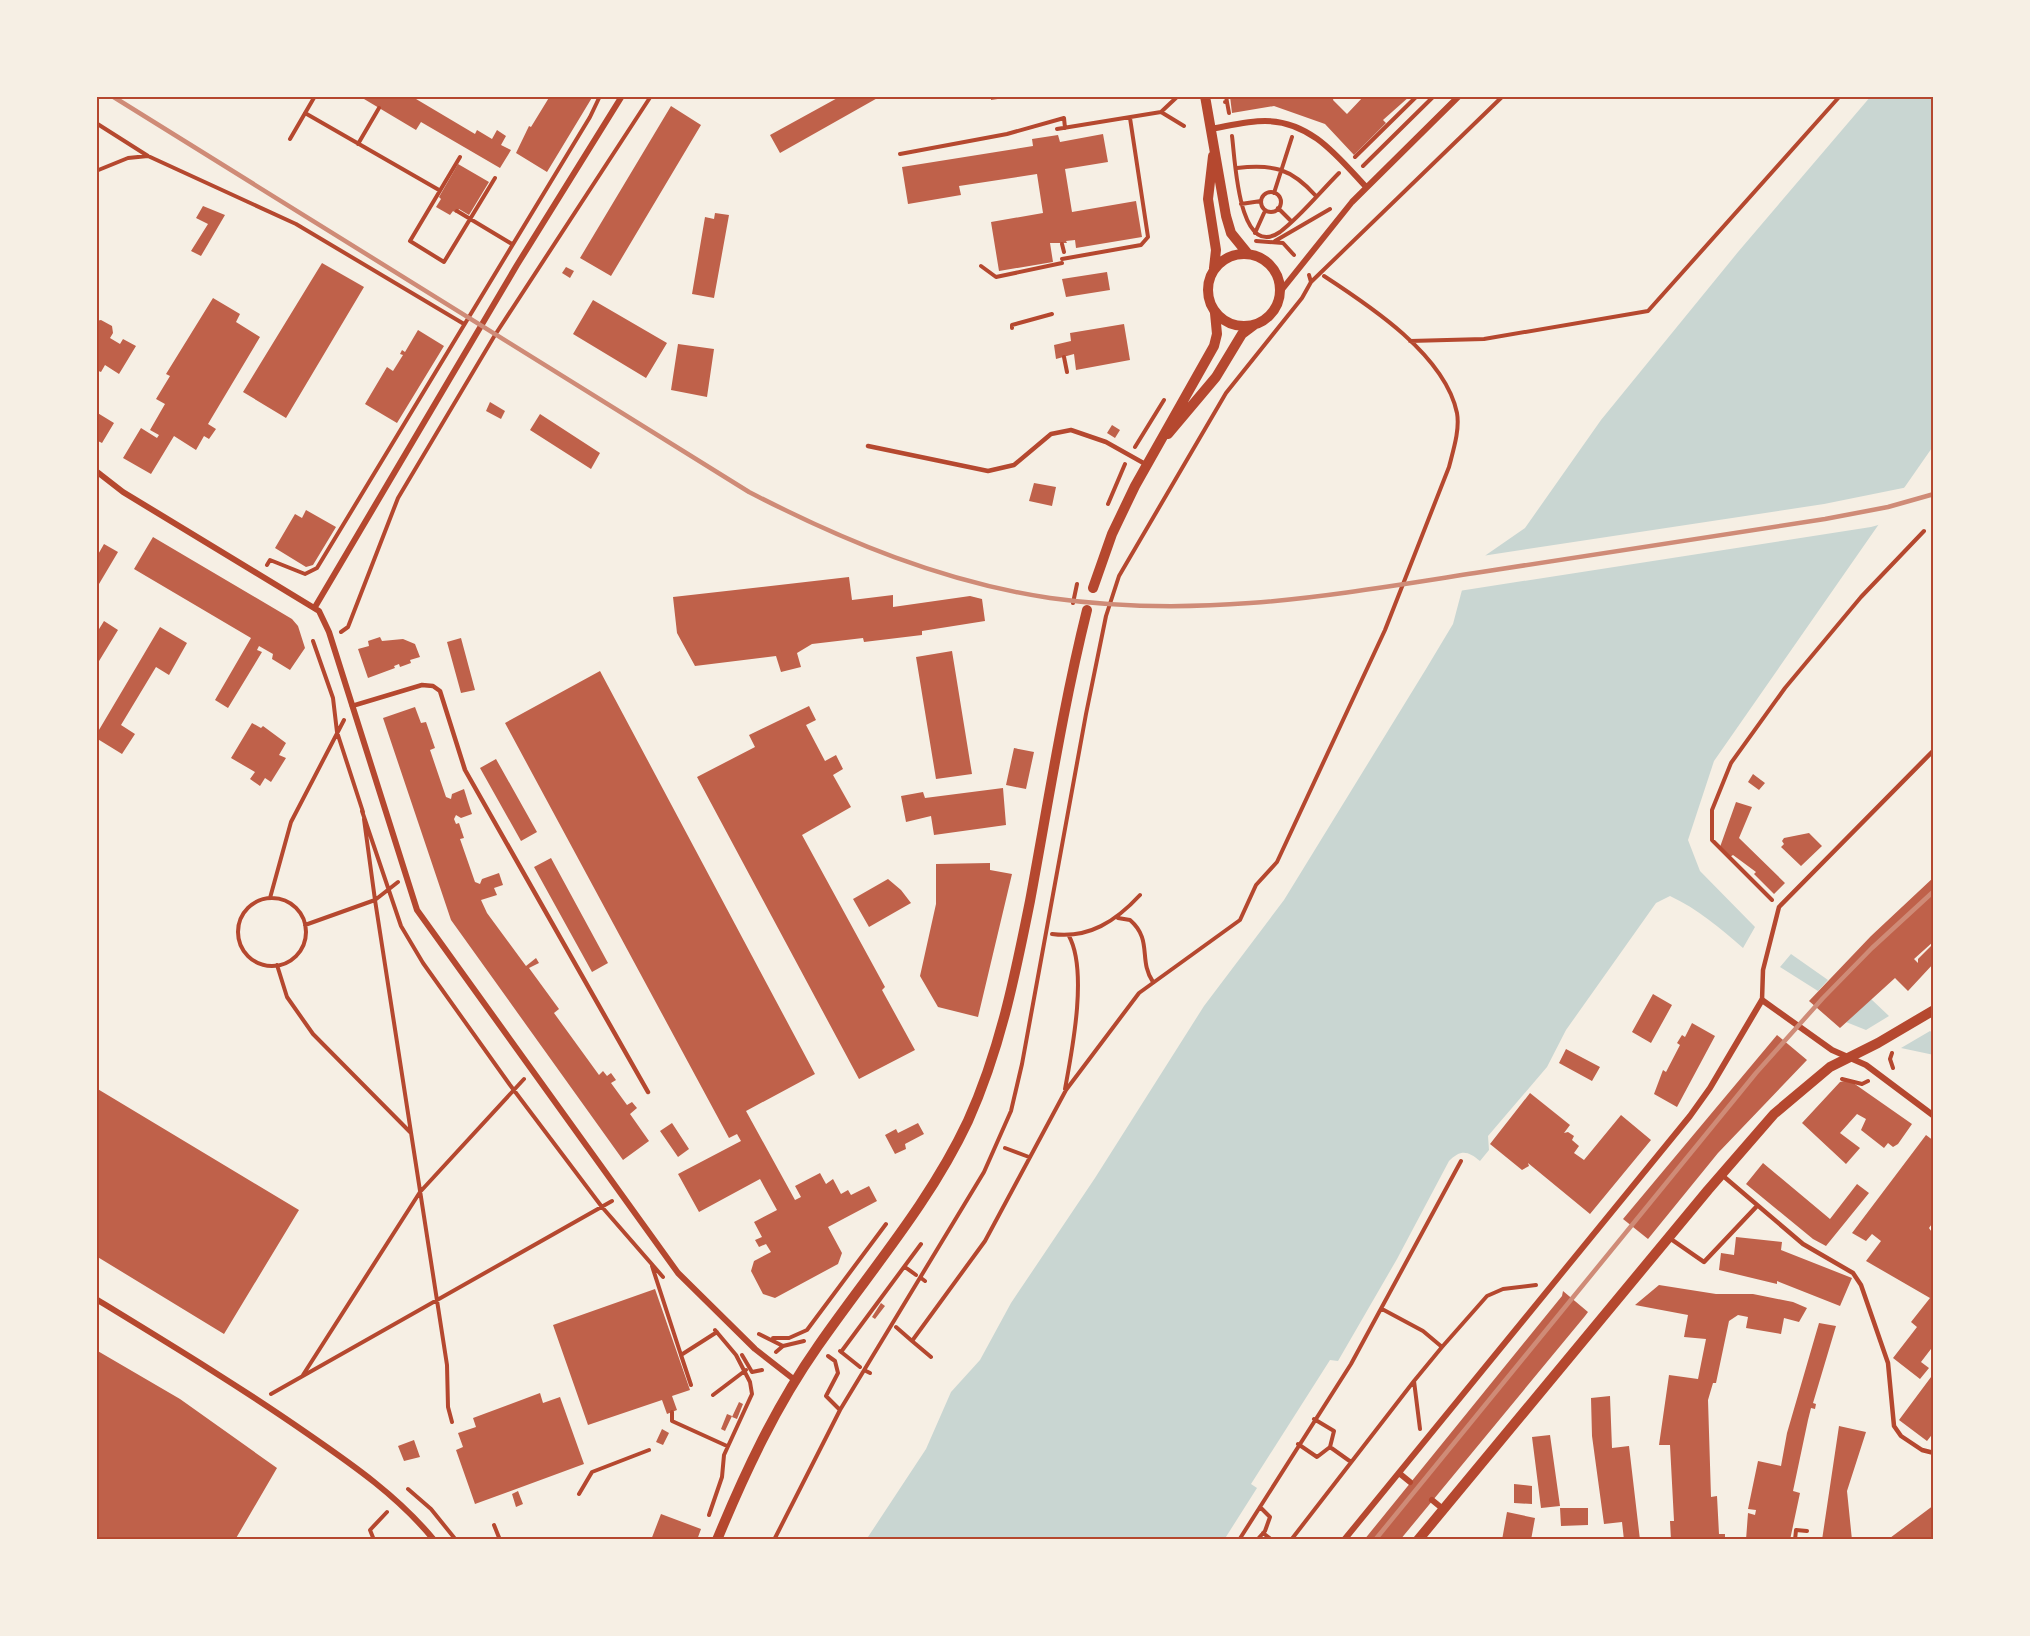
<svg xmlns="http://www.w3.org/2000/svg" width="2030" height="1636" font-family="Commissioner,sans-serif">
<rect width="100%" height="100%" fill="#f6efe4"/>
<path fill="#c9d6d2" d="M1871,96H1934V445L1714,761L1688,840L1700,871L1755,927L1743,948C1720,928 1698,909 1670,896L1656,903L1566,1030L1547,1067L1488,1136L1489,1150L1480,1161C1468,1151 1461,1149 1449,1161L1397,1259L1338,1361L1330,1360L1251,1484L1257,1488L1224,1540H866L926,1449L951,1392L980,1360L1011,1303L1095,1178L1204,1006L1284,900L1426,669L1453,624L1462,590L1486,555L1525,528L1601,420L1738,252Z
M1791,954L1828,980L1818,991L1780,967Z
M1871,999L1889,1016L1866,1030L1846,1022Z
M1930,1031L1934,1034V1055L1901,1048Z"/>
<path fill="#f6efe4" d="M1908,487L1882,524L1871,527L1459,591L1482,556L1824,504Z"/>
<path fill="#bf614a" d="M359,96H411L475,134L477,130L492,139L497,130L506,136L501,145L511,150L500,168L421,122L416,130Z
M550,96H593L547,172L516,153L529,126L531,127Z
M841,96H881L780,153L770,135Z
M991,96H1011V97L991,100Z
M1230,96H1334L1333,100L1347,114L1364,96H1410L1383,120L1386,123L1354,155L1325,124L1274,106L1232,113Z
M671,106L701,125L611,276L580,258Z
M1103,134L1108,162L1065,169L1072,212L1136,201L1142,237L1076,248L1075,240L1066,241L1067,243H1050L1053,262L999,271L991,222L1043,213L1037,174L959,186L961,195L908,204L902,167L1033,146L1032,139L1058,135L1060,142Z
M458,164L489,182L469,215L459,209L456,213L453,211L450,215L436,207L441,199L439,197Z
M203,206L225,215L201,256L191,251L208,224L196,218Z
M715,213L729,215L714,298L692,294L705,217L714,219Z
M322,263L364,287L286,418L243,392Z
M566,267L574,271L570,278L562,273Z
M1107,272L1110,290L1066,297L1062,279Z
M213,298L240,314L236,322L260,337L208,424L216,429L209,439L204,436L196,450L174,436L151,474L123,458L141,428L157,438L159,435L150,430L165,404L156,399L170,376L166,374Z
M593,300L667,343L646,378L573,334Z
M101,320L112,326L113,333L110,338L120,344L123,339L136,346L119,374L105,365L101,372L96,370V321Z
M1124,324L1130,360L1076,370L1074,354L1056,359L1054,345L1071,341L1070,333Z
M418,330L444,346L397,423L365,404L387,367L393,371L403,355L400,354L402,350L405,352Z
M678,344L714,349L707,397L671,390Z
M490,402L505,411L501,419L486,411Z
M96,412L114,423L102,443L96,440Z
M540,414L600,453L591,469L530,430Z
M1112,425L1120,430L1115,438L1107,433Z
M1034,483L1056,487L1052,506L1029,501Z
M306,510L336,527L313,565L306,567L275,548L295,514L302,518Z
M153,537L292,619L298,626L305,648L290,670L272,659L273,654L259,646L257,650L262,652L228,708L215,700L251,638L134,569Z
M104,544L118,552L99,584L96,582V558Z
M849,577L852,600L893,595V607L970,596L982,599L985,621L922,631V635L864,642L863,638L812,644L797,653L801,667L781,672L776,656L695,666L677,633L673,597Z
M104,621L118,630L96,666V634Z
M160,627L187,643L169,675L156,667L121,725L135,734L122,754L96,738V735Z
M380,637L382,641L403,639L415,644L420,657L410,660L411,663L400,667L399,664L394,666L395,668L368,678L358,649L369,646L368,641Z
M461,638L475,690L461,693L447,642Z
M952,651L972,774L936,779L916,657Z
M600,671L815,1074L746,1111L795,1200L801,1197L795,1186L820,1173L826,1184L833,1179L841,1194L848,1190L851,1195L869,1186L877,1201L828,1227L842,1253L838,1264L775,1298L763,1294L751,1271L754,1261L771,1252L766,1244L759,1247L755,1240L762,1237L754,1222L777,1210L760,1179L699,1212L678,1174L741,1141L737,1134L729,1138L505,723Z
M809,706L816,720L806,725L825,761L836,755L843,769L833,775L851,807L802,835L885,987L882,990L915,1050L859,1079L697,777L755,747L749,735Z
M415,707L421,723L426,722L435,748L430,750L446,797L451,799L452,794L464,789L468,802L472,814L461,818L456,815L454,819L456,824L459,823L464,838L460,839L475,882L480,884L482,879L499,873L503,885L494,888L497,895L481,900L487,913L526,966L536,958L539,963L529,968L559,1009L554,1013L599,1075L603,1071L607,1076L611,1073L616,1080L611,1083L627,1105L632,1102L637,1108L630,1114L649,1141L623,1160L451,920L383,718Z
M252,723L261,728L263,726L286,743L279,755L286,758L271,782L265,778L260,786L250,779L255,772L231,758Z
M1014,748L1034,752L1026,789L1006,785Z
M496,759L537,832L521,841L480,768Z
M1753,774L1765,783L1759,790L1748,782Z
M1003,788L1006,825L934,835L931,816L906,822L901,796L923,792L925,798Z
M1736,802L1752,807L1739,838L1785,883L1774,894L1754,874L1756,872L1733,855L1730,857L1720,847Z
M1809,833L1822,846L1801,866L1781,847L1784,844L1782,841L1784,838Z
M551,858L608,963L592,972L534,867Z
M990,863V870L1012,874L978,1017L938,1007L920,976L936,904V864Z
M1934,877V941L1914,959L1918,963V959L1934,943V963L1908,991L1895,978L1840,1028L1809,1001L1871,936Z
M888,879L901,890L911,903L869,927L853,899Z
M1653,994L1672,1005L1651,1043L1632,1032Z
M1692,1023L1715,1036L1677,1107L1654,1094L1663,1070L1666,1072L1680,1045L1677,1043L1682,1035L1685,1037Z
M1777,1035L1807,1060L1718,1153L1648,1239L1623,1219Z
M1566,1049L1600,1067L1592,1081L1559,1063Z
M1849,1080L1912,1124L1898,1144L1893,1147L1888,1143L1884,1148L1861,1130L1866,1119L1857,1114L1840,1133L1860,1148L1846,1164L1802,1123L1840,1082Z
M96,1088L299,1210L224,1334L96,1256Z
M1530,1093L1570,1125L1564,1133L1568,1132L1574,1136L1572,1140L1579,1146L1574,1153L1584,1160L1621,1115L1651,1140L1590,1214L1528,1163L1529,1166L1522,1170L1490,1144Z
M672,1123L689,1149L678,1157L660,1131Z
M918,1123L924,1134L905,1144L906,1149L895,1154L885,1135L896,1129L898,1133Z
M1926,1135L1934,1141V1221L1929,1228L1934,1235V1345L1921,1362L1929,1368L1920,1379L1893,1358L1917,1327L1911,1322L1930,1298L1866,1261L1881,1241L1872,1234L1866,1241L1852,1233Z
M1763,1163L1830,1219L1857,1184L1869,1193L1826,1246L1813,1239L1746,1184Z
M1736,1237L1782,1242L1781,1250L1852,1278L1840,1306L1777,1281V1284L1719,1270L1721,1253L1734,1255Z
M1659,1285L1716,1294H1753L1793,1302L1807,1308L1799,1322L1784,1318L1781,1334L1746,1328L1748,1317L1738,1315L1729,1321L1716,1383H1713L1708,1400L1711,1497L1717,1496L1719,1534H1725V1540H1671L1670,1521H1674L1670,1445H1659L1669,1375L1698,1379L1706,1339L1684,1337L1688,1315L1635,1305Z
M655,1289L690,1390L672,1396L677,1410L667,1414L662,1400L588,1425L553,1325Z
M1563,1291L1588,1312L1585,1316L1400,1540H1364L1562,1296Z
M881,1303L885,1306L875,1319L872,1317Z
M1819,1323L1836,1326L1813,1403L1816,1404L1815,1409L1811,1408L1808,1420L1793,1491L1800,1493L1790,1540H1746L1748,1513L1755,1515L1756,1510L1748,1509L1758,1461L1781,1466L1787,1433Z
M96,1350L180,1399L277,1468L235,1540H96Z
M1934,1373V1432L1927,1441L1899,1420Z
M540,1393L543,1403L560,1397L584,1464L475,1504L456,1450L463,1447L458,1433L476,1427L473,1418Z
M1610,1396L1612,1448L1629,1446L1640,1540H1624L1622,1522L1604,1524L1592,1436L1591,1398Z
M739,1402L743,1404L737,1419L732,1417Z
M727,1414L732,1416L725,1431L721,1429Z
M1839,1426L1866,1432L1847,1491L1852,1540H1822Z
M662,1429L669,1433L663,1445L656,1442Z
M1550,1435L1560,1506L1541,1508L1532,1437Z
M414,1440L420,1457L404,1461L398,1446Z
M1514,1484L1532,1486V1504L1514,1503Z
M518,1491L523,1504L516,1507L512,1494Z
M1934,1505V1540H1892L1890,1538Z
M1560,1508H1588V1525L1561,1526Z
M1507,1512L1535,1518L1531,1540H1502Z
M661,1514L701,1529L697,1540H651Z"/>
<g fill="none" stroke-linecap="round" stroke-linejoin="round">
<path stroke="#b5482f" stroke-width="4" d="M1226,96L1227,102
M1225,102H1227L1229,113
M1161,112L1178,96
M305,113L439,190
M96,123L148,156L296,224L464,324
M1057,129L1161,112L1184,126
M1232,136C1235,157 1238,261 1280,232C1301,216 1320,192 1339,173
M290,139L315,96
M358,144L379,108
M900,154L1007,134L1064,118L1065,128
M460,157L410,241L444,262L495,178
M1355,157L1417,96
M1363,166L1434,96
M1237,168C1273,164 1291,168 1316,196
M96,171L128,158L148,156
M1261 202a10 10 0 1 1 20 0a10 10 0 1 1-20 0Z
M1274,193L1292,137
M1241,204L1261,201
M1278,208L1291,221
M457,211L512,244
M1255,233L1264,213
M1256,241L1283,243L1294,255
M1275,241L1330,209
M1062,244L1064,252
M1062,259L1141,245L1148,237L1130,118
M981,266L996,277L1062,263
M1311,282L1503,96
M1012,328V325L1052,314
M1410,341L1484,339L1648,311L1840,96
M1064,357L1067,372
M1135,447L1164,400
M1108,504L1125,464
M267,565L270,560L305,574L317,568L590,117L600,96
M1073,603L1077,584
M341,632L348,627L398,498L495,335L651,96
M313,641L333,698L337,732L363,812
M362,811L401,926L423,963L510,1085L602,1207L663,1277
M398,882L375,900L447,1365L448,1407L452,1422
M270,898L291,822L344,720
M238 932a34 34 0 1 1 68 0a34 34 0 1 1-68 0Z
M1772,900L1712,840V810L1731,763L1785,688L1861,597L1924,531
M1118,918L1130,920C1153,940 1138,960 1153,982
M305,925L375,900L364,819
M1052,934C1089,939 1116,921 1140,895
M277,965L287,997L313,1034L410,1132
M1892,1053L1890,1059L1893,1068
M1842,1079L1862,1084L1868,1081
M1065,1089C1072,1051 1088,971 1069,936
M1005,1148L1029,1157
M652,1266L681,1355L717,1332
M905,1267L916,1275
M921,1278L925,1281
M1382,1309L1423,1331L1442,1347L1414,1381L1420,1429
M896,1327L912,1341L985,1241L1066,1090L1139,993L1240,920L1256,885L1277,862L1385,630L1449,467C1453,451 1460,430 1457,413C1445,355 1370,306 1324,276
M759,1334L783,1346
M773,1338H789L807,1330L886,1224
M912,1341L931,1357
M1442,1347L1487,1296L1503,1289L1536,1285
M840,1351L860,1367
M776,1352L783,1346L804,1341
M841,1352L921,1244
M681,1355L691,1385
M742,1355L752,1372L762,1370
M866,1371L870,1373
M303,1375L420,1192L524,1079
M271,1394L612,1201
M713,1395L746,1370
M840,1410L984,1172L1011,1111L1022,1064L1086,714L1106,616L1119,576L1226,393L1302,298L1311,282L1309,275
M672,1412V1421L727,1446
M1298,1444L1317,1457L1330,1447L1334,1431L1314,1419
M1330,1447L1351,1462
M408,1489L431,1509L456,1540
M579,1494L592,1472L649,1450
M709,1515L722,1477L724,1455L752,1394L750,1382L736,1355L715,1330
M494,1525L500,1540
M1263,1533L1272,1540
M374,1540L370,1530L387,1512
M774,1540L840,1410L826,1396L838,1373L835,1361L828,1356
M1239,1540L1351,1364L1461,1161
M1257,1540L1265,1531L1270,1517L1260,1507
M1291,1540L1414,1381
M1795,1540L1796,1530L1807,1531"/>
<path stroke="#b5482f" stroke-width="4.5" d="M868,446L988,471L1014,465L1051,434L1071,430L1106,442L1147,465
M352,706L422,685L433,686L440,691L465,770L648,1092
M1762,1000L1763,970L1779,907L1934,750
M1722,1175L1803,1244L1853,1273L1861,1285L1888,1363L1894,1426L1901,1436L1922,1450L1934,1453
M1668,1237L1704,1262L1757,1206"/>
<path stroke="#b5482f" stroke-width="6" d="M1210,129C1228,126 1247,121 1265,121C1311,121 1338,157 1366,187
M1280,292L1352,202L1459,96
M96,471L123,492L319,611L329,632L417,910L678,1273L755,1349L796,1381
M315,607L517,265L622,96
M96,1299C168,1343 239,1386 308,1434C353,1465 399,1497 434,1540
M1399,1473L1410,1482
M1432,1500L1443,1509
M1344,1540L1690,1116L1710,1088L1762,1000L1832,1050L1866,1065L1934,1116"/>
<path stroke="#b5482f" stroke-width="10" d="M1205,96L1226,216L1231,233L1248,254
M1213,156L1208,199L1216,250L1214,268
M1208 290a36 36 0 1 1 72 0a36 36 0 1 1-72 0Z
M1168,434L1216,377L1242,334L1254,325
M1093,588L1112,534L1135,486L1214,346L1217,334L1215,313
M717,1540C745,1472 776,1406 818,1346C870,1271 929,1204 968,1121C1000,1050 1015,976 1030,901C1048,804 1063,706 1087,610
M1418,1540L1708,1190L1774,1114L1830,1067L1878,1043L1934,1010"/>
<path stroke="#cf8b77" stroke-width="4.5" d="M112,96L749,492C844,541 943,582 1050,598C1200,619 1327,596 1475,573C1591,555 1708,537 1825,519L1888,507L1934,494
M1375,1540L1756,1073L1823,998L1872,948L1934,891"/>
</g>
<rect width="2030" height="1636" fill="none" stroke="#f6efe4" stroke-width="195"/>
<rect x="98" y="98" width="1834" height="1440" fill="none" stroke="#b5482f" stroke-width="2"/>
</svg>
